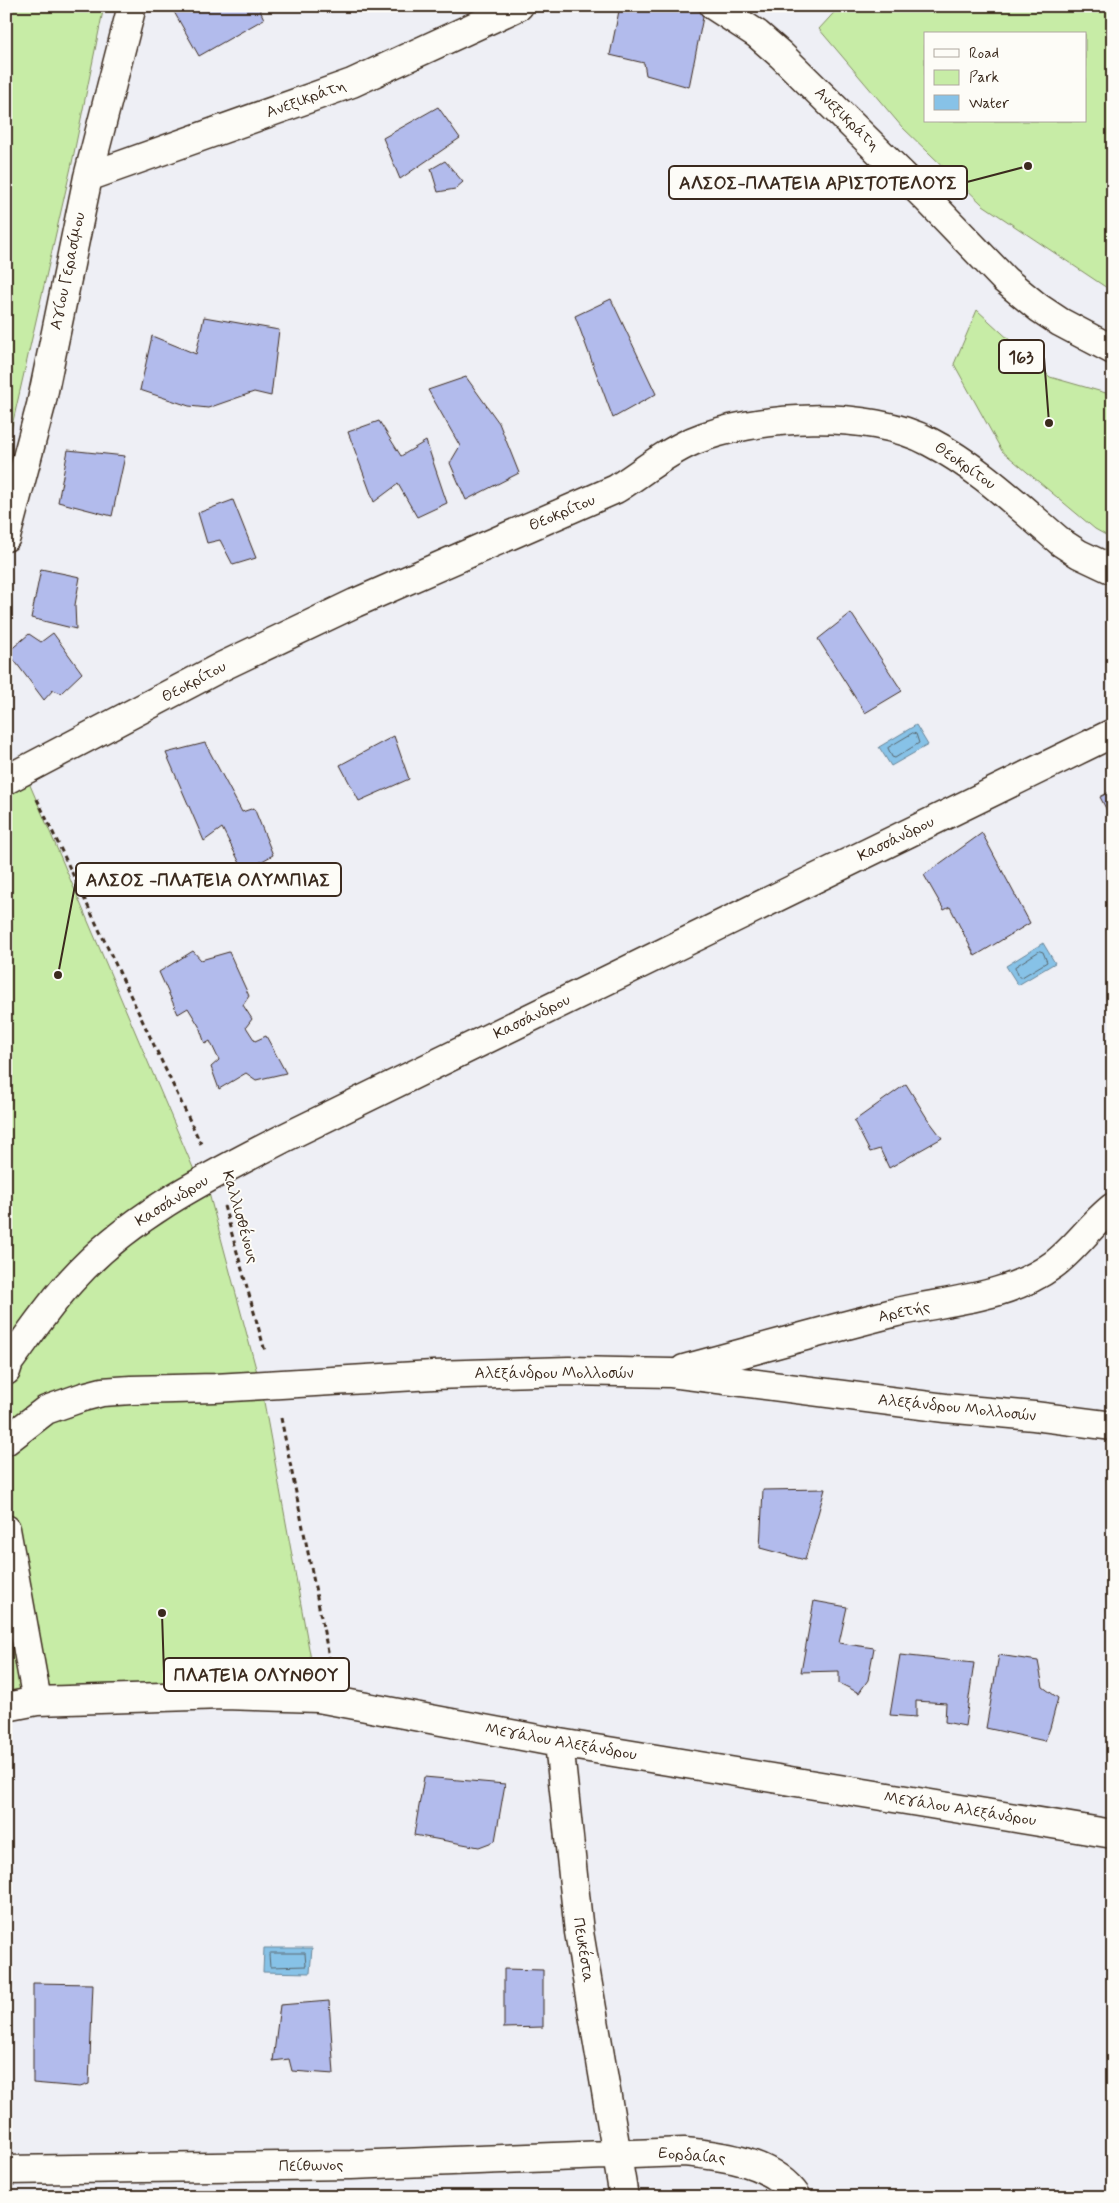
<svg xmlns="http://www.w3.org/2000/svg" width="1119" height="2203" font-family="Mynerve,sans-serif">
<rect width="100%" height="100%" fill="#eeeff5"/>
<filter id="ink" filterUnits="userSpaceOnUse"><feTurbulence type="fractalNoise" baseFrequency=".02" numOctaves="2"/><feDisplacementMap in="SourceGraphic" scale="10" xChannelSelector="R" yChannelSelector="G"/><feConvolveMatrix kernelMatrix="1 2 1 2 8 2 1 2 1" color-interpolation-filters="sRGB"/></filter>
<g filter="url(#ink)">
<path fill="#c7eca6" stroke="#818b62" fill-rule="evenodd" d="M6,6H104L72,163L6,452Z
M840,6H1113V292L983,205L902,127L819,29ZM925,34H1085V121H925Z
M977,310L1050,377L1113,395V539L1095,529L1002,451L954,364Z
M24,771L194,1170L63,1269L11,1359L98,1254L206,1182L262,1391L318,1698L37,1701L6,1529V780Z
M6,1571L22,1704L6,1707Z"/>
<path fill="#87c2e7" stroke="#698597" d="M916,725L928,745L891,766L879,747Z
M1043,943L1055,963L1018,985L1006,966Z
M264,1948H312L310,1973L263,1972Z"/>
<g fill="none" stroke-linecap="round" stroke-linejoin="round">
<path stroke="#59676e" stroke-width="1" d="M913,733L916,734L919,743L895,758L892,757L888,748Z
M1040,951L1043,952L1047,962L1022,977H1019L1015,967Z
M271,1953H305L306,1966L270,1967L269,1955Z"/>
</g>
<path fill="#b2bbec" stroke="#3b2a1e" d="M183,6H258L264,19L199,56L173,10Z
M620,6H678L704,12L689,87L646,75L644,63L610,55Z
M438,107L460,138L400,179L383,138Z
M445,161L463,182L455,189L438,192L431,169Z
M611,299L656,394L613,418L575,316Z
M204,317L279,330L271,396L254,392L208,408L189,406L140,390L152,336L196,354Z
M466,377L499,423L519,473L466,500L450,463L460,446L428,390Z
M379,421L401,456L426,441L447,503L417,517L398,484L374,502L348,432Z
M68,450L125,456L112,516L58,502Z
M233,500L256,558L233,565L220,540L207,543L198,513Z
M41,569L80,577L75,605L76,629L31,618Z
M851,613L902,691L865,713L818,639Z
M53,633L82,673L61,693L53,690L44,700L8,652L29,634L41,642Z
M394,736L409,779L359,801L340,765Z
M205,743L242,812L254,808L273,855L244,871L222,828L204,841L166,753Z
M1113,790V822L1100,797Z
M982,833L1030,923L975,956L950,907L944,910L924,875Z
M193,951L201,960L229,952L249,996L243,1005L252,1019L246,1027L255,1041L266,1036L286,1073L256,1080L246,1073L219,1089L211,1067L219,1060L210,1041L205,1044L199,1026L188,1008L178,1014L159,972Z
M906,1084L927,1118L942,1138L889,1168L880,1149L870,1152L854,1121Z
M825,1489L805,1560L760,1548L763,1490Z
M814,1601L847,1607L839,1643L874,1648L868,1680L859,1693L839,1683V1671L801,1672Z
M900,1655L974,1663L965,1726L945,1722L946,1703L916,1701V1717L890,1715Z
M999,1655L1038,1661L1043,1687L1058,1698L1050,1728L1045,1741L986,1728Z
M424,1777L505,1784L495,1841L479,1847L414,1835Z
M504,1969L543,1970V2027L504,2028Z
M33,1983L93,1984L89,2084L80,2087L33,2083Z
M329,2001L334,2074L292,2071L289,2059L273,2061L280,2005Z"/>
<g fill="none" stroke-linecap="round" stroke-linejoin="round">
<defs>
<path id="minor" d="M714,6L757,34L781,55L927,199L1005,280L1039,308L1060,322L1113,350
M88,177L352,83L519,6
M6,537L41,405L88,177L132,6
M6,780L223,666L355,603L616,489C641,473 665,453 693,441C755,415 869,409 930,442C980,468 1019,507 1062,543L1079,554L1113,570
M684,1369C755,1350 826,1330 897,1312C950,1300 1008,1298 1053,1265C1075,1249 1091,1224 1113,1207
M6,1371L9,1362C29,1335 48,1306 71,1281C129,1216 208,1177 284,1138L1113,733
M6,1441L46,1410L83,1397L102,1392L131,1390L215,1388L433,1375L569,1371L671,1373L945,1408L1034,1416L1113,1426
M6,1529L37,1701
M6,1707L37,1701L224,1695L318,1698L559,1743L1113,1834
M559,1743L579,1932L624,2197
M6,2170L351,2165L684,2152C724,2156 772,2161 797,2197"/>
</defs>
<use href="#minor" stroke="#3b2a1e" stroke-width="31"/>
<path stroke="#3b2a1e" stroke-width="3" stroke-dasharray="5 4" stroke-linecap="butt" d="M37,799L201,1144
M224,1206L265,1351
M281,1418L331,1667"/>
<use href="#minor" stroke="#fdfcf7" stroke-width="28"/>
</g>
</g>
<g text-anchor="middle" dominant-baseline="central" stroke-width="4" stroke-linejoin="round" paint-order="stroke">
<g font-size="16" fill="#3b2a1e" stroke="#fdfcf7">
<text transform="translate(306 99) rotate(-20)">Ανεξικράτη</text>
<text transform="translate(847 119) rotate(44)">Ανεξικράτη</text>
<text transform="translate(68 271) rotate(-78)">Αγίου Γερασίμου</text>
<text transform="translate(965 466) rotate(35)">Θεοκρίτου</text>
<text transform="translate(562 513) rotate(-23)">Θεοκρίτου</text>
<text transform="translate(194 682) rotate(-28)">Θεοκρίτου</text>
<text transform="translate(896 839) rotate(-26)">Κασσάνδρου</text>
<text transform="translate(532 1017) rotate(-26)">Κασσάνδρου</text>
<text transform="translate(172 1201) rotate(-32)">Κασσάνδρου</text>
<text transform="translate(240 1217) rotate(74)">Καλλισθένους</text>
<text transform="translate(904 1312) rotate(-12)">Αρετής</text>
<text x="554" y="1373">Αλεξάνδρου Μολλοσών</text>
<text transform="translate(957 1408) rotate(6)">Αλεξάνδρου Μολλοσών</text>
<text transform="translate(561 1742) rotate(10)">Μεγάλου Αλεξάνδρου</text>
<text transform="translate(960 1809) rotate(9)">Μεγάλου Αλεξάνδρου</text>
<text transform="translate(583 1950) rotate(81)">Πευκέστα</text>
<text transform="translate(692 2156) rotate(5)">Εορδαίας</text>
<text transform="translate(311 2166) rotate(-1)">Πείθωνος</text>
</g>
</g>
<path fill="none" stroke="#3b2a1e" stroke-width="2" d="M1028 166L967 182M1049 423L1044 357M58 975L76 880M162 1613L164 1674"/>
<g fill="#3b2a1e" stroke="#fdfcf7" stroke-width="2">
<circle cx="1028" cy="166" r="5"/>
<circle cx="1049" cy="423" r="5"/>
<circle cx="58" cy="975" r="5"/>
<circle cx="162" cy="1613" r="5"/>
</g>
<g fill="#fdfcf7" stroke="#3b2a1e" stroke-width="2">
<rect x="669" y="166" width="298" height="33" rx="5"/>
<rect x="999" y="340" width="45" height="33" rx="5"/>
<rect x="76" y="863" width="265" height="33" rx="5"/>
<rect x="164" y="1658" width="185" height="33" rx="5"/>
</g>
<g font-size="18" text-anchor="middle" font-weight="bold" fill="#3b2a1e">
<text x="818" y="189">ΑΛΣΟΣ-ΠΛΑΤΕΙΑ ΑΡΙΣΤΟΤΕΛΟΥΣ</text>
<text x="1021" y="363">163</text>
<text x="208" y="886">ΑΛΣΟΣ -ΠΛΑΤΕΙΑ ΟΛΥΜΠΙΑΣ</text>
<text x="256" y="1681">ΠΛΑΤΕΙΑ ΟΛΥΝΘΟΥ</text>
</g>
<rect width="1119" height="2203" fill="none" stroke="#fdfcf7" stroke-width="25"/>
<rect x="12" y="12" width="1094" height="2178" fill="none" stroke="#3b2a1e" stroke-width="2" filter="url(#ink)"/>
<rect x="924" y="32" width="162" height="90" fill="#fdfcf7" stroke="#afa8a0"/>
<rect x="934" y="49" width="25" height="8" fill="#fdfcf7" stroke="#afa8a0"/>
<text x="969" y="58" font-size="15" fill="#3b2a1e">Road</text>
<rect x="934" y="70" width="25" height="15" fill="#c7eca6" stroke="#afa8a0"/>
<text x="969" y="82" font-size="15" fill="#3b2a1e">Park</text>
<rect x="934" y="95" width="25" height="15" fill="#87c2e7" stroke="#afa8a0"/>
<text x="969" y="108" font-size="15" fill="#3b2a1e">Water</text>
</svg>
